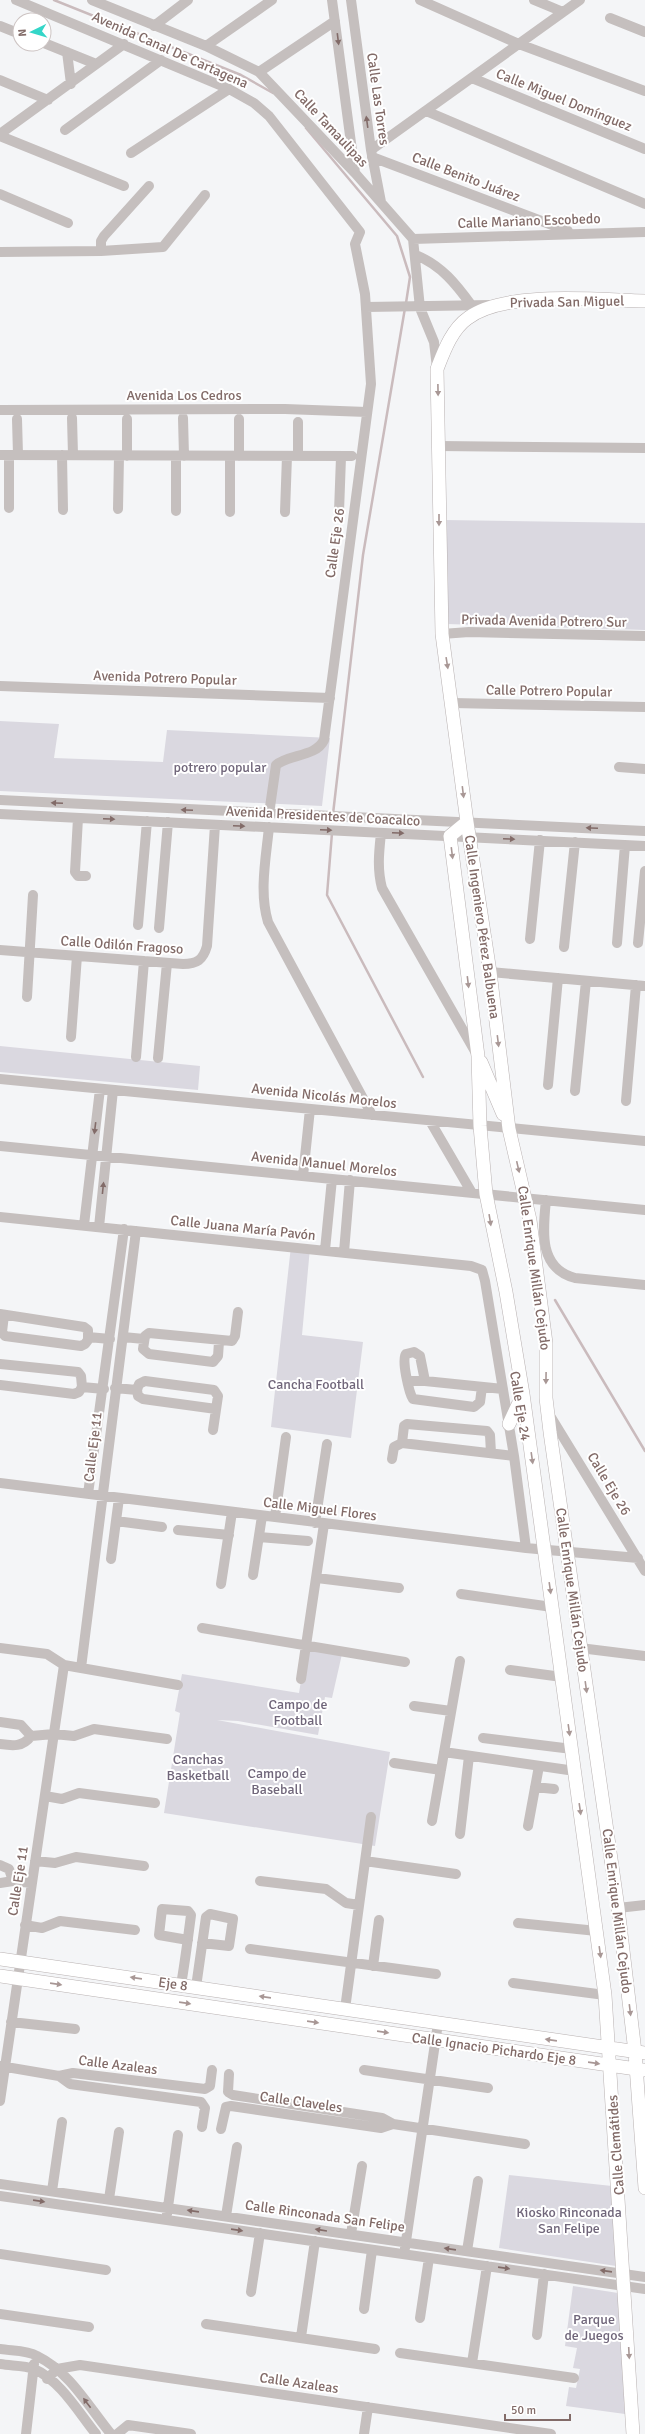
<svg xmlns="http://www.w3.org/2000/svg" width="645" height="2434" font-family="Signika,sans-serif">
<rect width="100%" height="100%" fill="#f4f5f7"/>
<path fill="#dad8e0" d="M444,520L645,523V630L447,624Z
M0,721L59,724L54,758L163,762L167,730L330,738L322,806L0,791Z
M0,1046L200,1066L198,1090L0,1072Z
M291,1246L310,1248L302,1335L363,1342L351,1438L271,1427Z
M306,1650L342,1654L332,1698L325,1697L318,1735L238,1721L217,1720L390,1752L375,1846L164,1813L180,1713L175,1711L182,1674L299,1693Z
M509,2175L612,2186L616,2266L499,2248Z
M573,2286L618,2293L625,2414L566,2406L569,2387L576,2388L580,2369L573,2368L577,2348L565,2346Z"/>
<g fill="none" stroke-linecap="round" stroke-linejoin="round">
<path stroke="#cabbbd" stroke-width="2.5" d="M54,0L241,75L273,93
M306,128L397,236L410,277L406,303
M333,814L363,555L405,308
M332,833L327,895L423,1077
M555,1300L645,1451"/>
<defs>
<path id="major" d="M645,301C598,300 506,290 468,318C452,329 444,351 437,369L442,634L467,822L490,972L509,1129L530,1220L546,1343V1398L550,1432L618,1908L635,2052L645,2188
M467,822L450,836L478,1056L480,1126L486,1194L506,1292L523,1394L605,1995L633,2434
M481,1062L503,1114
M509,1424L523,1394
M0,1959L645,2053
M0,1976L643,2070"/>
</defs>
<use href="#major" stroke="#b9b2b2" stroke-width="14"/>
<path stroke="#c5bfbe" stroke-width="10" d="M16,0L229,89L254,103L269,116L360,232L355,244L365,294L371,384L324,740C316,757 289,754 276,765L269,814
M92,0L206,46L259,72L355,173L413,239L420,308L434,342L437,368
M332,0L355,173
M351,0L371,150L381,202
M420,0L519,44L645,91
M534,0L563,12
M610,18L645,32
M0,26L20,34
M154,26L188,0
M44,43L96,64
M206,46L272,0
M67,52L71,84
M259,72L335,21
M472,78L645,149
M0,80L48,100
M426,111L645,204
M65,130L161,60
M0,134L124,44
M0,136L124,186
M371,150L580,0
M131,153L229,89
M372,157L568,231
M0,194L68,223
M413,239L645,232
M101,251V241L104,236L149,186
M0,252L101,251L163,247L205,195
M416,255C442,266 456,284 472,306
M366,307L491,305
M0,410L285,409L367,412
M72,418L73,455
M183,418L184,456
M17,419L18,455
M239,419V456
M298,422V456
M439,446L645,448
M0,455L352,456
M62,455L63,510
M127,456V419
M230,456V512
M9,508V455
M118,509L119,456
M176,511V456
M285,512L287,456
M339,512L341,457
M442,634L469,632L645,636
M0,686L330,698
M453,703L645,707
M619,767L645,769
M0,800L645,831
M0,814L645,846
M78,818L75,872L78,876H86
M269,827C266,858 259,892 268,922L372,1115
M381,833C379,852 377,869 382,888L476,1053
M138,925L147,821
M159,928L168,822
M530,939L540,840
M617,943L625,845
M638,943L645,871
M564,947L575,842
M0,950L183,964C197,964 203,960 207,946L215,825
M490,972L645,986
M27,997L33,895
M71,1037L77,956
M136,1057L144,961
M158,1058L167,963
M0,1079L645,1141
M548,1085L558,978
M575,1091L586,981
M626,1101L636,985
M430,1121L472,1193
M0,1146L645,1210
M303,1176L310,1109
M546,1200C543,1230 538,1268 575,1278L645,1285
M0,1217L471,1266L482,1270L485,1281L514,1456L526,1548
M84,1225L100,1089
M99,1227L113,1090
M325,1250L332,1179
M344,1252L350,1180
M0,1314L84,1327L88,1330V1340L85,1344L81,1346L5,1336L2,1332L4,1315
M88,1337L110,1339
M123,1337L144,1339
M219,1342L218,1356L213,1362L149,1354L143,1349L145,1336L149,1333L232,1341L235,1336L238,1312
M0,1364L78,1372L81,1376L82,1387
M408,1381H425L420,1356L414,1352L406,1354C401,1358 409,1393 413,1399L474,1407L480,1402L482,1387
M425,1381L503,1389
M0,1385L74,1394L79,1392L82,1387L104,1389
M115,1388L137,1390L138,1396L143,1399L216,1409
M137,1390L139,1384L145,1381L214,1390L218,1396L213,1430
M549,1414L645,1571
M402,1443L404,1426L407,1424L487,1431L490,1435L491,1453
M392,1459L394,1447L402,1443L514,1456
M0,1483L526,1548L638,1558
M88,1494L124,1229
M275,1517L286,1437
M116,1521L162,1527
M315,1523L327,1444
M178,1530L229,1535
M259,1537L308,1541
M111,1559L119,1498
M253,1575L262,1516
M317,1578L399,1588
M221,1584L232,1512
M461,1594L552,1607
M202,1628L405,1662
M0,1648L47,1654L64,1665L178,1685
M580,1648L645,1656
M81,1668L136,1231
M510,1670L562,1677
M301,1679L324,1524
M414,1706L451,1711
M0,1722L21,1725L31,1736
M483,1738L572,1749
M0,1744C13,1746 23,1747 31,1736L54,1734L74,1736L94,1729L167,1739
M444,1752L575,1771
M394,1763L441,1770
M535,1787L554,1789
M45,1796L62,1799L79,1793L155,1803
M432,1821L460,1661
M528,1826L539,1766
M460,1834L469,1756
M35,1861L55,1863L76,1857L144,1866
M365,1861L456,1874
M0,1865L9,1869L13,1881
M260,1881L326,1889L346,1903L359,1905
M0,1883L13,1881L32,1883
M618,1908L645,1905
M518,1923L597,1931
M25,1925L42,1928L60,1921L135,1930
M250,1949L436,1974
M373,1966L379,1920
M513,1983L605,1995
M181,1985C185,1962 188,1938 191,1915L188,1911L162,1909L159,1935L188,1940
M196,1987L206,1917L210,1914L233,1919L229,1946L202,1943
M345,2009L371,1817
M11,2022L75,2029
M0,2066L59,2076L73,2073L205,2089L210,2086L212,2070
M364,2070L488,2088
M229,2074L228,2092L233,2095L382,2118L393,2124L525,2144
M59,2076L70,2084L201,2102L205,2108L202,2127
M0,2101L64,1665
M221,2129L226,2107L231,2106L381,2128L393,2124
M0,2184L645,2277
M52,2191L62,2122
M0,2196L645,2289
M109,2199L119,2132
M167,2214L178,2135
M226,2216L237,2147
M351,2234L362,2166
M405,2248L438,2023
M467,2251L478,2181
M0,2254L106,2270
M251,2292L260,2233
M364,2309L372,2250
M0,2314L89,2327
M420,2318L429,2258
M206,2324L375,2349
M537,2335L544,2274
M301,2337L315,2241
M0,2349C11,2351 27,2350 37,2356C70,2372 88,2406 111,2434
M400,2353L574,2378
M472,2363L487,2266
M0,2364C10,2366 24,2365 34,2369C60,2380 79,2413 96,2434
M47,2379L57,2369L80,2365L551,2434
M26,2434L34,2364
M117,2434L128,2425L191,2434
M364,2434L368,2407"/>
<use href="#major" stroke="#fff" stroke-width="13"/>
</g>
<defs><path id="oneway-solid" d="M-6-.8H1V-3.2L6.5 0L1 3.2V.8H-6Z"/></defs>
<g fill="#826b68">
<use href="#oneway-solid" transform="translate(338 39) rotate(83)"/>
<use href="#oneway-solid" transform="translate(367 122) rotate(-98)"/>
<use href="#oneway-solid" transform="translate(57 803) rotate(-177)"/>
<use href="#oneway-solid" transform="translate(187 810) rotate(-177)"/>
<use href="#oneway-solid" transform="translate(109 819) rotate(3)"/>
<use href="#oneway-solid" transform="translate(239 826) rotate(3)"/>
<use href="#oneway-solid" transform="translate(592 828) rotate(-177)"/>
<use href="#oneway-solid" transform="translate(326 830) rotate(3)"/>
<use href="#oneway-solid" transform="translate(398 833) rotate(3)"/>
<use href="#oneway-solid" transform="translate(509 839) rotate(3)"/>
<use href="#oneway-solid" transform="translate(95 1128) rotate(97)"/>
<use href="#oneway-solid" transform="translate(103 1188) rotate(-84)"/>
<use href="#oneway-solid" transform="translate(39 2201) rotate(8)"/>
<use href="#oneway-solid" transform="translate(193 2211) rotate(-172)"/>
<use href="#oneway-solid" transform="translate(237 2230) rotate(8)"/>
<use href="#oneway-solid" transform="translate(321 2230) rotate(-171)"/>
<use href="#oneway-solid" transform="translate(450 2249) rotate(-172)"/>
<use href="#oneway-solid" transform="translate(504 2268) rotate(8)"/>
<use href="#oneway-solid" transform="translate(606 2271) rotate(-172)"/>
<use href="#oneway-solid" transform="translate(87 2403) rotate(-127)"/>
</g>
<g fill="#a89795">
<use href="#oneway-solid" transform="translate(438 390) rotate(89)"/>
<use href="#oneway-solid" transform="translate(439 520) rotate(90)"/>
<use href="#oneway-solid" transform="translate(447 663) rotate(81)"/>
<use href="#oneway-solid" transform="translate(463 792) rotate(83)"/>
<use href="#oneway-solid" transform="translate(452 853) rotate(83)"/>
<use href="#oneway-solid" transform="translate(468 982) rotate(83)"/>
<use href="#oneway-solid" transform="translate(498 1041) rotate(83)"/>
<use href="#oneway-solid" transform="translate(518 1167) rotate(77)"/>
<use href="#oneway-solid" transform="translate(490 1220) rotate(81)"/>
<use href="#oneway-solid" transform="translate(546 1378) rotate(91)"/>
<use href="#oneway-solid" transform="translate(532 1458) rotate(82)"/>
<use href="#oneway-solid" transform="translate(550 1588) rotate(82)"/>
<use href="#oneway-solid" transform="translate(586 1687) rotate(82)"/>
<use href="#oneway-solid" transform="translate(569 1730) rotate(82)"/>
<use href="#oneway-solid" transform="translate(580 1809) rotate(82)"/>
<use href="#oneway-solid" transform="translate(600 1952) rotate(82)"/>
<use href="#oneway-solid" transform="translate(136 1978) rotate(-172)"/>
<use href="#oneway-solid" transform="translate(56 1984) rotate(8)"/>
<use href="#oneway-solid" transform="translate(265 1997) rotate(-172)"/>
<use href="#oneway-solid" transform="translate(185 2003) rotate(8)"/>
<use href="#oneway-solid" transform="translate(630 2010) rotate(83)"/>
<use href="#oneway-solid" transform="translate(313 2022) rotate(8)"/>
<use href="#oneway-solid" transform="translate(383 2032) rotate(8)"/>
<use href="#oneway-solid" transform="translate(551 2040) rotate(-172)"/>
<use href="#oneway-solid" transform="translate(594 2063) rotate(8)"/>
<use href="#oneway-solid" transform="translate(629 2353) rotate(87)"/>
</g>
<g text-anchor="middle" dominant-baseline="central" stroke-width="4" stroke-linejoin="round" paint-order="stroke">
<g font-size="14" fill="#826b68" stroke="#fff">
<text transform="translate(170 50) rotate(24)">Avenida Canal De Cartagena</text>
<text transform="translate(378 99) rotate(82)">Calle Las Torres</text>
<text transform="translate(564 100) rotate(22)">Calle Miguel Domínguez</text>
<text transform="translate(331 128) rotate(47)">Calle Tamaulipas</text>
<text transform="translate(466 177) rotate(21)">Calle Benito Juárez</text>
<text transform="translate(529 221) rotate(-2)">Calle Mariano Escobedo</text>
<text transform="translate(567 302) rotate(-1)">Privada San Miguel</text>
<text x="184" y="395">Avenida Los Cedros</text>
<text transform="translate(335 543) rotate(-82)">Calle Eje 26</text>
<text transform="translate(544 621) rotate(1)">Privada Avenida Potrero Sur</text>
<text transform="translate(165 678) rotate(2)">Avenida Potrero Popular</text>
<text transform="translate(549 691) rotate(1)">Calle Potrero Popular</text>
<text transform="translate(323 816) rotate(3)">Avenida Presidentes de Coacalco</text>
<text transform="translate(482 927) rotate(82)">Calle Ingeniero Pérez Balbuena</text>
<text transform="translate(122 945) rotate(4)">Calle Odilón Fragoso</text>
<text transform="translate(324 1096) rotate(6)">Avenida Nicolás Morelos</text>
<text transform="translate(324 1164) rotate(6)">Avenida Manuel Morelos</text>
<text transform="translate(243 1228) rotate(6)">Calle Juana María Pavón</text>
<text transform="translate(534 1268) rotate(82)">Calle Enrique Millán Cejudo</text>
<text transform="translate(520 1406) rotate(81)">Calle Eje 24</text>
<text transform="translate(93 1447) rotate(-83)">Calle Eje 11</text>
<text transform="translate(609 1484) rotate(59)">Calle Eje 26</text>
<text transform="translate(320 1509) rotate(7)">Calle Miguel Flores</text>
<text transform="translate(572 1590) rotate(82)">Calle Enrique Millán Cejudo</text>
<text transform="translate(18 1881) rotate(-81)">Calle Eje 11</text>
<text transform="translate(617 1911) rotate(83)">Calle Enrique Millán Cejudo</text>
<text transform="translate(173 1984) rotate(8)">Eje 8</text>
<text transform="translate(494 2049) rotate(8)">Calle Ignacio Pichardo Eje 8</text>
<text transform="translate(118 2065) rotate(7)">Calle Azaleas</text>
<text transform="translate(301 2102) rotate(8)">Calle Claveles</text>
<text transform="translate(616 2145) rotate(-94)">Calle Clemátides</text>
<text transform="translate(325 2216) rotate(8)">Calle Rinconada San Felipe</text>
<text transform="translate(299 2383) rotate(8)">Calle Azaleas</text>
</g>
<g font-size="14" fill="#70667a" stroke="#fff">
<text x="220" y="767">potrero popular</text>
<text x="316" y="1384">Cancha Football</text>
<text x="298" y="1704">Campo de<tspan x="298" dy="16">Football</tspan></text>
<text x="198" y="1759">Canchas<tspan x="198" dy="16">Basketball</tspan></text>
<text x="277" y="1773">Campo de<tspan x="277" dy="16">Baseball</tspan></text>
<text x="569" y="2212">Kiosko Rinconada<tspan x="569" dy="16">San Felipe</tspan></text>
<text x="594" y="2319">Parque<tspan x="594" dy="16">de Juegos</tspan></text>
</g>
</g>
<g transform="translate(32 32) rotate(265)"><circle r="19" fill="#ffffff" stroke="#cdc4c3"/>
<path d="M0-3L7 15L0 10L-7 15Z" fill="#34d6c8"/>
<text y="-6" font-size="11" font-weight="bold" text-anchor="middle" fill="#826b68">N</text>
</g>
<path d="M505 2414v6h65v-6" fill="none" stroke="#826b68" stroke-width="2"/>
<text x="511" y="2414" font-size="12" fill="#826b68" stroke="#ffffff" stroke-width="3" paint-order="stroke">50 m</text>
</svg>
